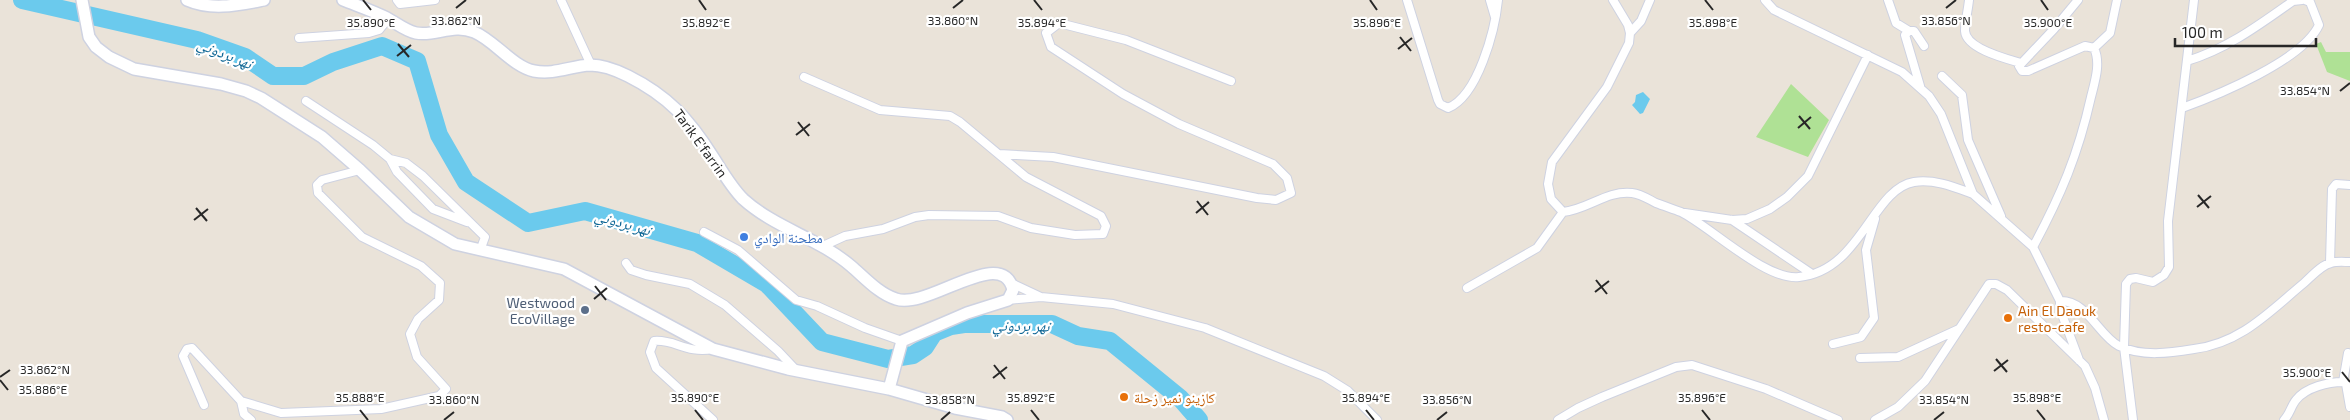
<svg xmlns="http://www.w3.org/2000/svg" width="2350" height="420" font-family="'Exo 2','Noto Naskh Arabic',sans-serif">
<rect width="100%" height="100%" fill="#eae3d9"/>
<path fill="#afe195" d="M2321,42L2326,52H2350V81L2327,72L2316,44Z
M1791,84L1829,120L1808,157L1756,137Z"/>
<path fill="#6bcaed" d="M1643,92L1650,99L1643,113L1640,114L1632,105L1635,102L1636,95Z"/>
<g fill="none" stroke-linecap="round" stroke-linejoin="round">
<path stroke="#6bcaed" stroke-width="18" d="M22,0L197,40L245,57L273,76H304L333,62L382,46L417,61L439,135L466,182L528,223L585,211L697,243L767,284L822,342L888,359L913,355L925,347L934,333L951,326L964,324H1052L1078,336L1110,341L1180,398L1199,420"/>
<defs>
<path id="street" d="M397,0L400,4L435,0
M561,0L591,65
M1407,0L1438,100L1440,104L1448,108C1478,96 1495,30 1498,0
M1490,0L1495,17
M1613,0L1628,25L1630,33L1629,43L1607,87L1552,162L1548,184L1551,199L1563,212C1587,210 1607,190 1632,193C1641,194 1648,199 1656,203C1664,206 1673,209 1681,212C1711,227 1766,281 1799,277C1861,271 1872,189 1914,182C1935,179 1954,187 1973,194
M1765,0L1774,10L1902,72L1929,96L1941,114L1973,194L2033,247L2060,301V309L2079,360
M1888,0L1896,23L1909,31
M1969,0C1968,10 1965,22 1965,31C1966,49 2007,59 2021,63
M1630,33L1641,21L1650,0
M299,38L369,33L379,30L388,19
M2094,48L2110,33L2117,0
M2187,61C2227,49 2259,25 2293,1L2302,0
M1942,76L1962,95L1968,140L2001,216
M804,77L880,110L950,116L960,122L1026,177L1101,216L1106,226L1103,234L1075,235L1031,228L998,216L929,215L915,217L883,229L845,236L823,246
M1920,86L1905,35L1909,31H1914L1924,46
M306,101L373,145L390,159L406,163L423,176L485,237L481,248
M2182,108C2218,95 2303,60 2319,25L2310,2L2305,0
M999,154L1053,157L1257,198L1276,200L1291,193L1287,178L1273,164L1179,124L1123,94L1051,47L1046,33L1059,23L1126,40L1231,81
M390,159L397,172L433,209L467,222
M1685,213L1732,220L1747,219L1770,209L1787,197L1808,176L1868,55
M1732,220L1812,274
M704,232L738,250L796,300L817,306L865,328L902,341
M2033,247C2061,195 2078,155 2091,97C2095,81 2101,63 2094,48L2085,46L2028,71H2022L2019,66L2054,29L2078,0
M626,263L631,270L646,275L690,284L725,305L778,351L795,369
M2330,263L2332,189L2336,184L2350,185
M1467,288L1537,248L1563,212
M1041,297L1113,304L1205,328L1324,376L1348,391L1377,420
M1008,300L1041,297L1011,283
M2060,301C2087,300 2098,335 2119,346C2142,357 2170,353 2194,349C2241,343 2269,312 2304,283C2311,277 2321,265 2331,263C2337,261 2344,262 2350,262
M1833,344L1861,337L1874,318L1866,250L1875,219
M713,349C686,354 675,339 654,341L650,352L656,368L713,420
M1860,358L1898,357L1959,329
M2343,382L2348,353
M241,401L244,414L251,420
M204,405L183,356L187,349L192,348L241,401L281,413L381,409L439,396L446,389L417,357L410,334L418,319L439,300L440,283L421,266L362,237L318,193L317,185L322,180L360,170
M1558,420L1578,408L1602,397L1676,367L1692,365L1766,389L1838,420
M1875,420L1898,407L1925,381L1989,284H1996L2007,290L2085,366L2095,388L2104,420
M2133,420L2124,347L2126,284L2130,279L2136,278L2153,282L2164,275L2169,267L2168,221L2194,0
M2284,420C2290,414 2291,406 2296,400C2306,387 2329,382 2343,382L2346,384L2350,407"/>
<path id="secondary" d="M82,0L89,37L96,47L109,57L134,69L221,84L246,91L261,98L322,137L360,170L409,217L455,244L564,269L713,349L788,369L889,389L955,408L1002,417L1007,420
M187,0C212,11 238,5 264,0
M343,0C358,6 373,11 387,18C396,23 406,31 416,33C435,37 453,23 474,32C494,40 513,67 534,71C554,75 571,66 590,65C603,65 616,70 628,76C668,96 689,119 713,157C722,171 731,187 743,199C775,228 818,238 851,266C864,277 879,294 896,299C928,310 1002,244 1013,290L1008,300L967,313L902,341L889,389"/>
</defs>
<use href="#street" stroke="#ced2e1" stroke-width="10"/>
<use href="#secondary" stroke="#ced2e1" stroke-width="14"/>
<use href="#street" stroke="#fff" stroke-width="8"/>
<use href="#secondary" stroke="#fff" stroke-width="11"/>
</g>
<path fill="none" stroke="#272727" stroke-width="2" d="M363,0L371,10M699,0L706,10M1034,0L1042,10M1370,0L1377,10M1705,0L1713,10M2041,0L2048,10M456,8L466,0M953,8L963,0M1946,8L1956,0M1400,37L1411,51M398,44L409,57M1398,49L1412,38M397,56L411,45M2340,91L2350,83M1799,116L1810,129M798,122L809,136M1798,128L1811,117M796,135L810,124M2198,195L2209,208M1197,201L1208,215M2197,207L2211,196M196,208L207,221M1196,213L1209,202M194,220L208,209M1596,280L1607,294M595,286L606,300M1595,292L1609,281M594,299L607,288M1996,359L2007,372M994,365L1005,379M1994,371L2008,360M2342,372L2350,382M0,377L10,370M993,378L1007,367M0,380L8,390M360,410L368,420M695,410L703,420M1031,410L1039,420M1366,410L1374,420M1702,410L1710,420M2037,410L2045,420M444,420L454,412M941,420L950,412M1437,420L1447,412M1934,420L1944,412"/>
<circle fill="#3f7fe0" stroke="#fff" stroke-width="2" cx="744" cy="237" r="5"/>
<circle fill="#5c6f8a" stroke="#fff" stroke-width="2" cx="585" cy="310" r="5"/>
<g fill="#e8710a" stroke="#fff" stroke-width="2">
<circle cx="2008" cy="318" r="5"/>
<circle cx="1124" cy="397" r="5"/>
</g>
<g text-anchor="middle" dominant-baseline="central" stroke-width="4.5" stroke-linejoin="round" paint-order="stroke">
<g font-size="14" fill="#272727" stroke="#fff">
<text transform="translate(701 143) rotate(54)">Tarik E'farrin</text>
</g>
<g font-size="14" fill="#366cbe" stroke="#fff" text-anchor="start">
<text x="754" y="237">مطحنة الوادي</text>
</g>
<g font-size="14" fill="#4e5e75" stroke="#fff" text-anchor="end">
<text x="575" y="302">Westwood<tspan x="575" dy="16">EcoVillage</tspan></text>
</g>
<g font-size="14" fill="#c56008" stroke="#fff" text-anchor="start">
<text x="2018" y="310">Ain El Daouk<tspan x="2018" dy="16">resto-cafe</tspan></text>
<text x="1134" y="397">كازينو نمير زحلة</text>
</g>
<g font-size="15" font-style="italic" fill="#0e6695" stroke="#fff">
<text transform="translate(225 53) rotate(22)">نهر بردوني</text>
<text transform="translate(623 222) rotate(16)">نهر بردوني</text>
<text transform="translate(1021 325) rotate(1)">نهر بردوني</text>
</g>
</g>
<g font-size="12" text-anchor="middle" fill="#272727" stroke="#fff" stroke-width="4.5" stroke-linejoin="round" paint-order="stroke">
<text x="456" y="25">33.862°N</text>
<text x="953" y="25">33.860°N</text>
<text x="1946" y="25">33.856°N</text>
<text x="1377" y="27">35.896°E</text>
<text x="1713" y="27">35.898°E</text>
<text x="371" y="27">35.890°E</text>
<text x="706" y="27">35.892°E</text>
<text x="1042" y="27">35.894°E</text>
<text x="2048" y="27">35.900°E</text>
<text x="2305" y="95">33.854°N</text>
<text x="45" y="374">33.862°N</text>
<text x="2307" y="377">35.900°E</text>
<text x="43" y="394">35.886°E</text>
<text x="360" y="402">35.888°E</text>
<text x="695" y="402">35.890°E</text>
<text x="1031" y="402">35.892°E</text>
<text x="1366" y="402">35.894°E</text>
<text x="1702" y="402">35.896°E</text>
<text x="2037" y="402">35.898°E</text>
<text x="454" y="404">33.860°N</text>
<text x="950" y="404">33.858°N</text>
<text x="1447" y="404">33.856°N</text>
<text x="1944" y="404">33.854°N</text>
</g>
<path d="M2175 38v8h141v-8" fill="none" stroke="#272727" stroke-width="2.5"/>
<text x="2182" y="38" font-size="15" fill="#272727" stroke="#ffffff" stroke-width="4" paint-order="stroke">100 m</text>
</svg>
